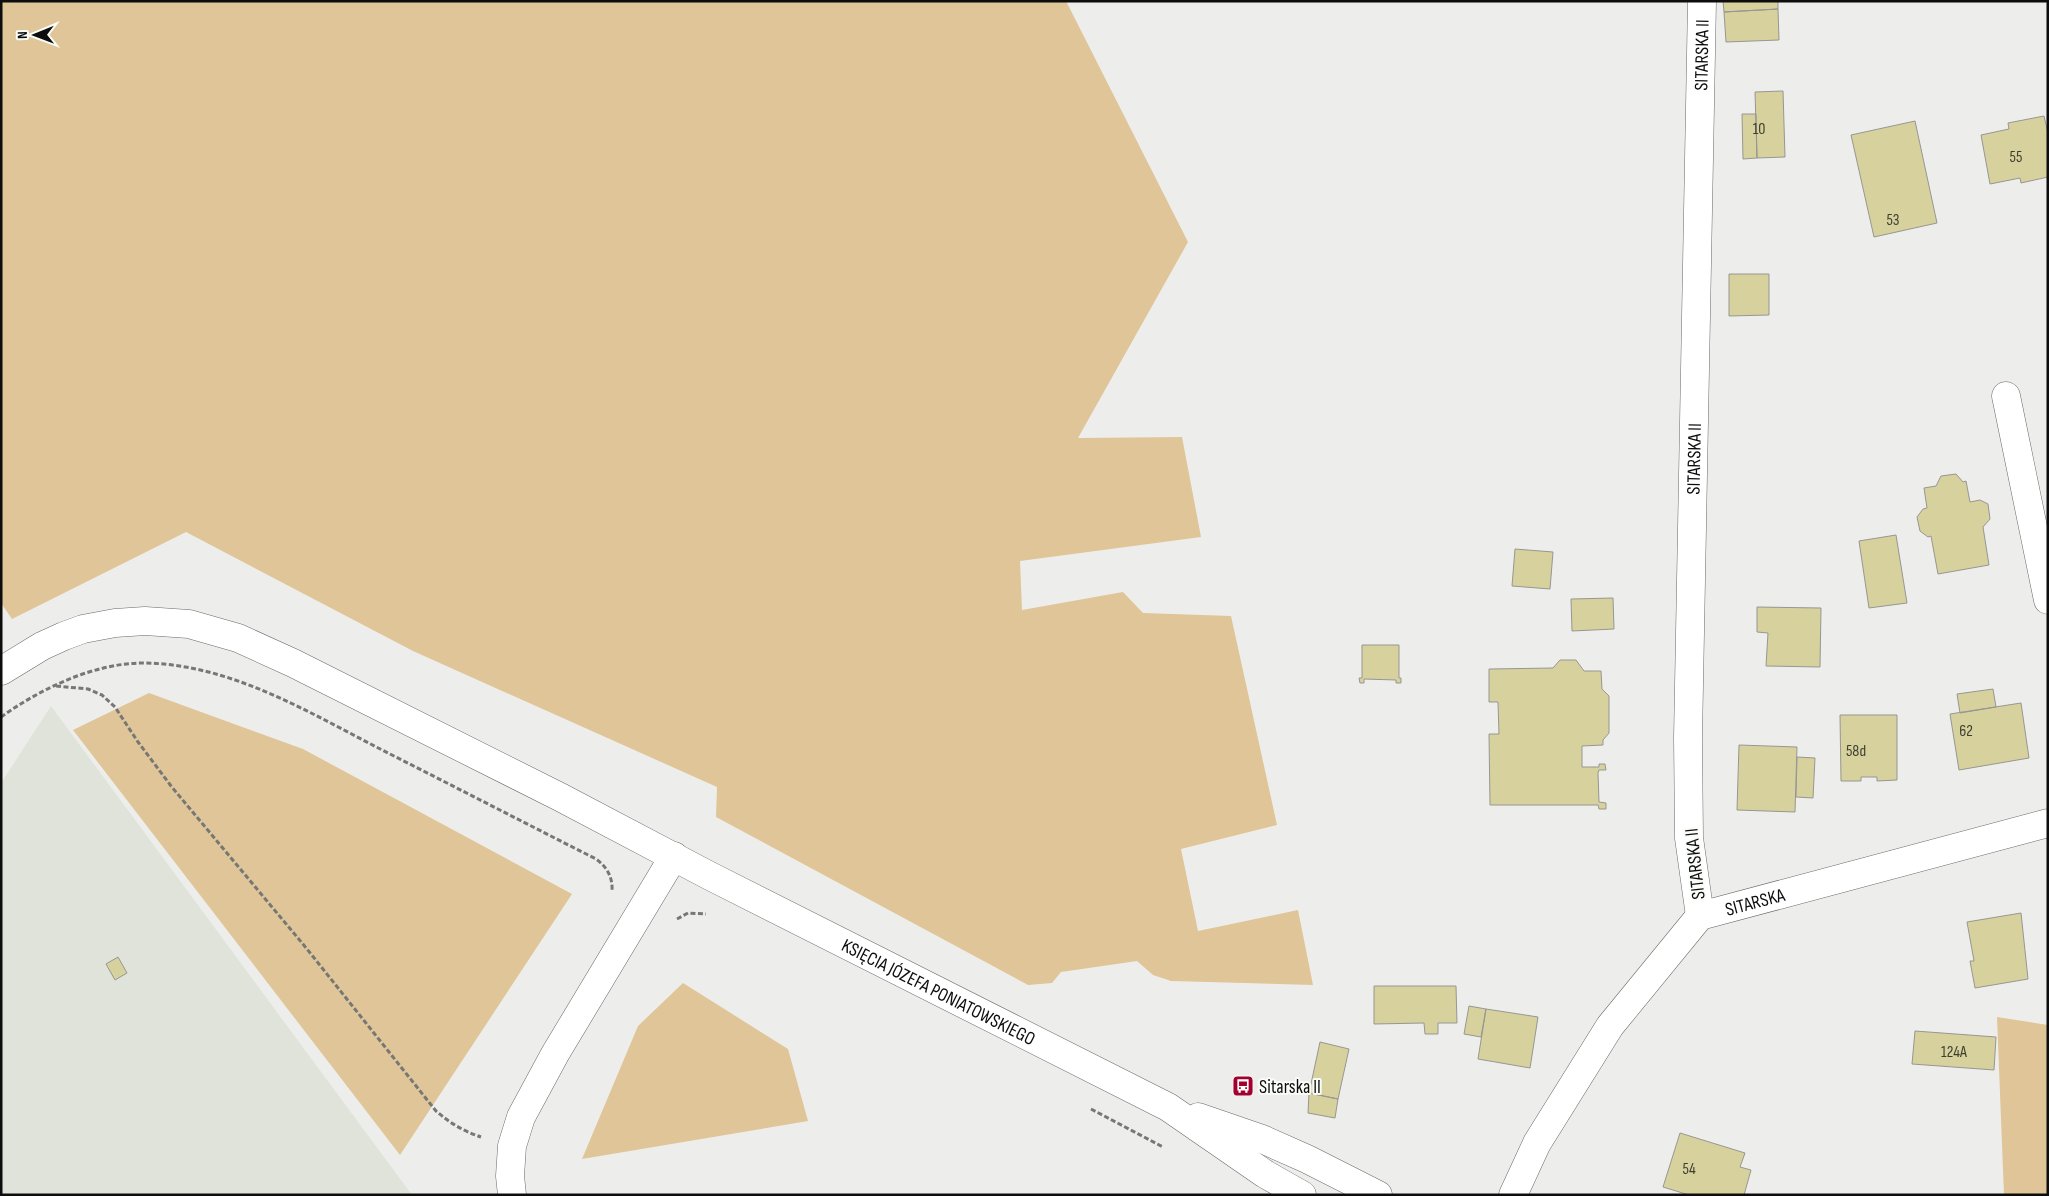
<svg xmlns="http://www.w3.org/2000/svg" width="2049" height="1196" viewBox="0 0 2049 1196" font-family="'Sofia Sans Condensed',sans-serif">
	<style>
		.built { fill: #dfe3d9 }
		.green { fill: #dfc597 }
		.building { fill: #d6d19d; stroke: #979693 }
		.lines { fill: none; stroke-linecap: round; stroke-linejoin: round }
		.minor-casing { stroke: #696a67; stroke-width: 29 }
		.path { stroke: #777876; stroke-width: 3; stroke-dasharray: 5 2.5; stroke-linecap: butt }
		.minor { stroke: #fff; stroke-width: 28 }
		.labels { text-anchor: middle; stroke-width: 4; stroke-linejoin: round; paint-order: stroke }
		.number-label { font-size: 16px; fill: #3e3e30 }
		.street-label { font-size: 19px; fill: #0c0d0c; stroke: #fafcf8 }
		.poi-label { font-size: 19px; fill: #0c0d0c; stroke: #fafcf8; text-anchor: start }
	</style>
	<rect width="100%" height="100%" fill="#edeeeb"/>
	<path class="built" d="M51,706l361,489h-411v-412z"/>
	<path class="green" d="M1,1h1065l122,241 -110,196 104,-1 19,100 -181,24 2,49 101,-18 20,21 88,3 46,209 -96,24 17,82 100,-21 15,75 -142,-4 -18,-6 -16,-14 -76,11 -9,11 -24,2 -312,-168 1,-30 -304,-136 -227,-119 -174,87 -11,-16z
		M149,693l154,56 269,145 -172,261 -327,-425z
		M683,983l105,66 20,72 -226,38 56,-133z
		M1997,1017l51,8v170h-44z"/>
	<path class="building" d="M1723,1h55v8l-54,3z
		M1778,9l1,31 -53,2 -2,-30z
		M1783,91l2,66 -28,1 -2,-66z
		M1742,114h14l1,44 -14,1z
		M2044,116l4,17v44l-27,6 -1,-5 -30,6 -9,-49 28,-6 -1,-6z
		M1915,121l22,102 -63,14 -23,-102z
		M1729,274h40v41l-40,1z
		M1956,474l7,8 3,-1 4,21 10,-2 8,4 2,15 -7,8 6,38 -51,9 -7,-38 -3,1 -8,-6 -3,-14 6,-8 4,-1 -3,-20 12,-2 5,-10z
		M1896,535l11,68 -38,5 -10,-67z
		M1515,549l38,3 -3,37 -38,-3z
		M1613,598l1,31 -42,2 -1,-32z
		M1757,607l64,1 -1,59 -54,-1 2,-33 -11,-1z
		M1362,645h37v33h2v5h-5v-3l-32,-1v4h-4l-1,-5h3z
		M1560,660h16l8,11h17l1,18 7,7v37l-6,7v5l-21,1v21h17v-3h6l1,6h-7l-1,3 1,29 7,1v6h-7l-1,-4h-108l-1,-71h10l-1,-32h-9v-33l64,-1z
		M1993,689l3,18 -36,6 -3,-19z
		M2021,703l8,55 -70,12 -9,-56z
		M1840,715h57v65l-20,1v-4h-16v4h-20z
		M1739,745l58,2 -2,65 -58,-2z
		M1797,757l18,1 -2,40 -17,-1z
		M2021,913l7,66 -53,9 -5,-27h4l-7,-39z
		M118,957l9,16 -12,7 -9,-16z
		M1374,986h82l1,37h-19v11h-13l-1,-11 -50,1z
		M1469,1006l17,3 -5,28 -17,-3z
		M1486,1009l52,8 -8,51 -52,-9z
		M1915,1031l81,6 -2,33 -82,-6z
		M1320,1042l29,7 -11,50 -29,-6z
		M1309,1093l29,6 -3,19 -27,-5z
		M1680,1133l65,20 -5,14 11,3 -7,25h-55l-26,-8z"/>
	<g class="lines">
		<g class="minor-casing">
			<g id="minor">
				<path d="M2006,396l42,204"/>
				<path id="s1" d="M1,671l41,-25 22,-10 19,-7 32,-6 30,-2 44,3 49,14 55,25 267,134 150,79 458,231 97,67 37,21"/>
				<path id="s2" d="M1700,916l-11,-78 -1,-100 14,-737"/>
				<path d="M1198,1117l64,22 45,20 71,36"/>
				<path d="M512,1195l-2,-19 2,-30 9,-29 34,-63 119,-198"/>
				<path id="s3" d="M1513,1195l24,-52 73,-117 90,-110 348,-93"/>
			</g>
		</g>
		<path class="path" d="M56,686l32,3 14,6 13,12 23,35 33,44 136,163 129,162c14,12 27,20 45,26
			M1,717c41,-29 93,-54 143,-54 89,1 169,52 246,91 69,35 137,70 206,105 11,8 17,18 16,33
			M677,919l11,-6 18,1
			M1091,1109l72,38"/>
		<use href="#minor" class="minor"/>
	</g>
	<defs>
		<g id="bus-square" transform="scale(1.125)"><rect x="-9" y="-9" width="18" height="18" rx="4" fill="#a1012f" stroke="#fafcf8"/><path d="M-5-6H5V4H4V6H2V4H-2V6H-4V4H-5ZM-3.5-4V0h7V-4ZM-3.5 1.2v1.5H-2V1.2ZM2 1.2v1.5H3.5V1.2Z" fill="#fff"/></g>
	</defs>
	<g fill-rule="evenodd">
		<use href="#bus-square" x="1243" y="1086"/>
	</g>
	<g class="labels">
		<g class="number-label">
			<text x="1759" y="134">10</text>
			<text x="2016" y="162">55</text>
			<text x="1893" y="225">53</text>
			<text x="1966" y="736">62</text>
			<text x="1856" y="756">58d</text>
			<text x="1954" y="1057">124A</text>
			<text x="1689" y="1174">54</text>
		</g>
		<g class="street-label">
			<text dy="7" stroke="none"><textPath href="#s2" startOffset="862">SITARSKA II</textPath></text>
			<text dy="7" stroke="none"><textPath href="#s2" startOffset="458">SITARSKA II</textPath></text>
			<text transform="translate(1694 864) rotate(-96)" y="7">SITARSKA II</text>
			<text dy="7" stroke="none"><textPath href="#s3" startOffset="394">SITARSKA</textPath></text>
			<text dy="7" stroke="none"><textPath href="#s1" startOffset="1035">KSIĘCIA JÓZEFA PONIATOWSKIEGO</textPath></text>
		</g>
		<g class="poi-label">
			<text x="1259" y="1093">Sitarska II</text>
		</g>
	</g>
	<rect width="2049" height="1196" fill="none" stroke="#0c0d0c" stroke-width="5"/>
	<g transform="translate(35 35) rotate(269)" stroke="#fafcf8" stroke-width="4" paint-order="stroke">
	<path d="M0-4L9 19L0 12L-9 19Z" fill="#0c0d0c"/>
	<text y="-8" font-size="14" font-weight="bold" text-anchor="middle" fill="#0c0d0c">N</text>
	</g>
</svg>
